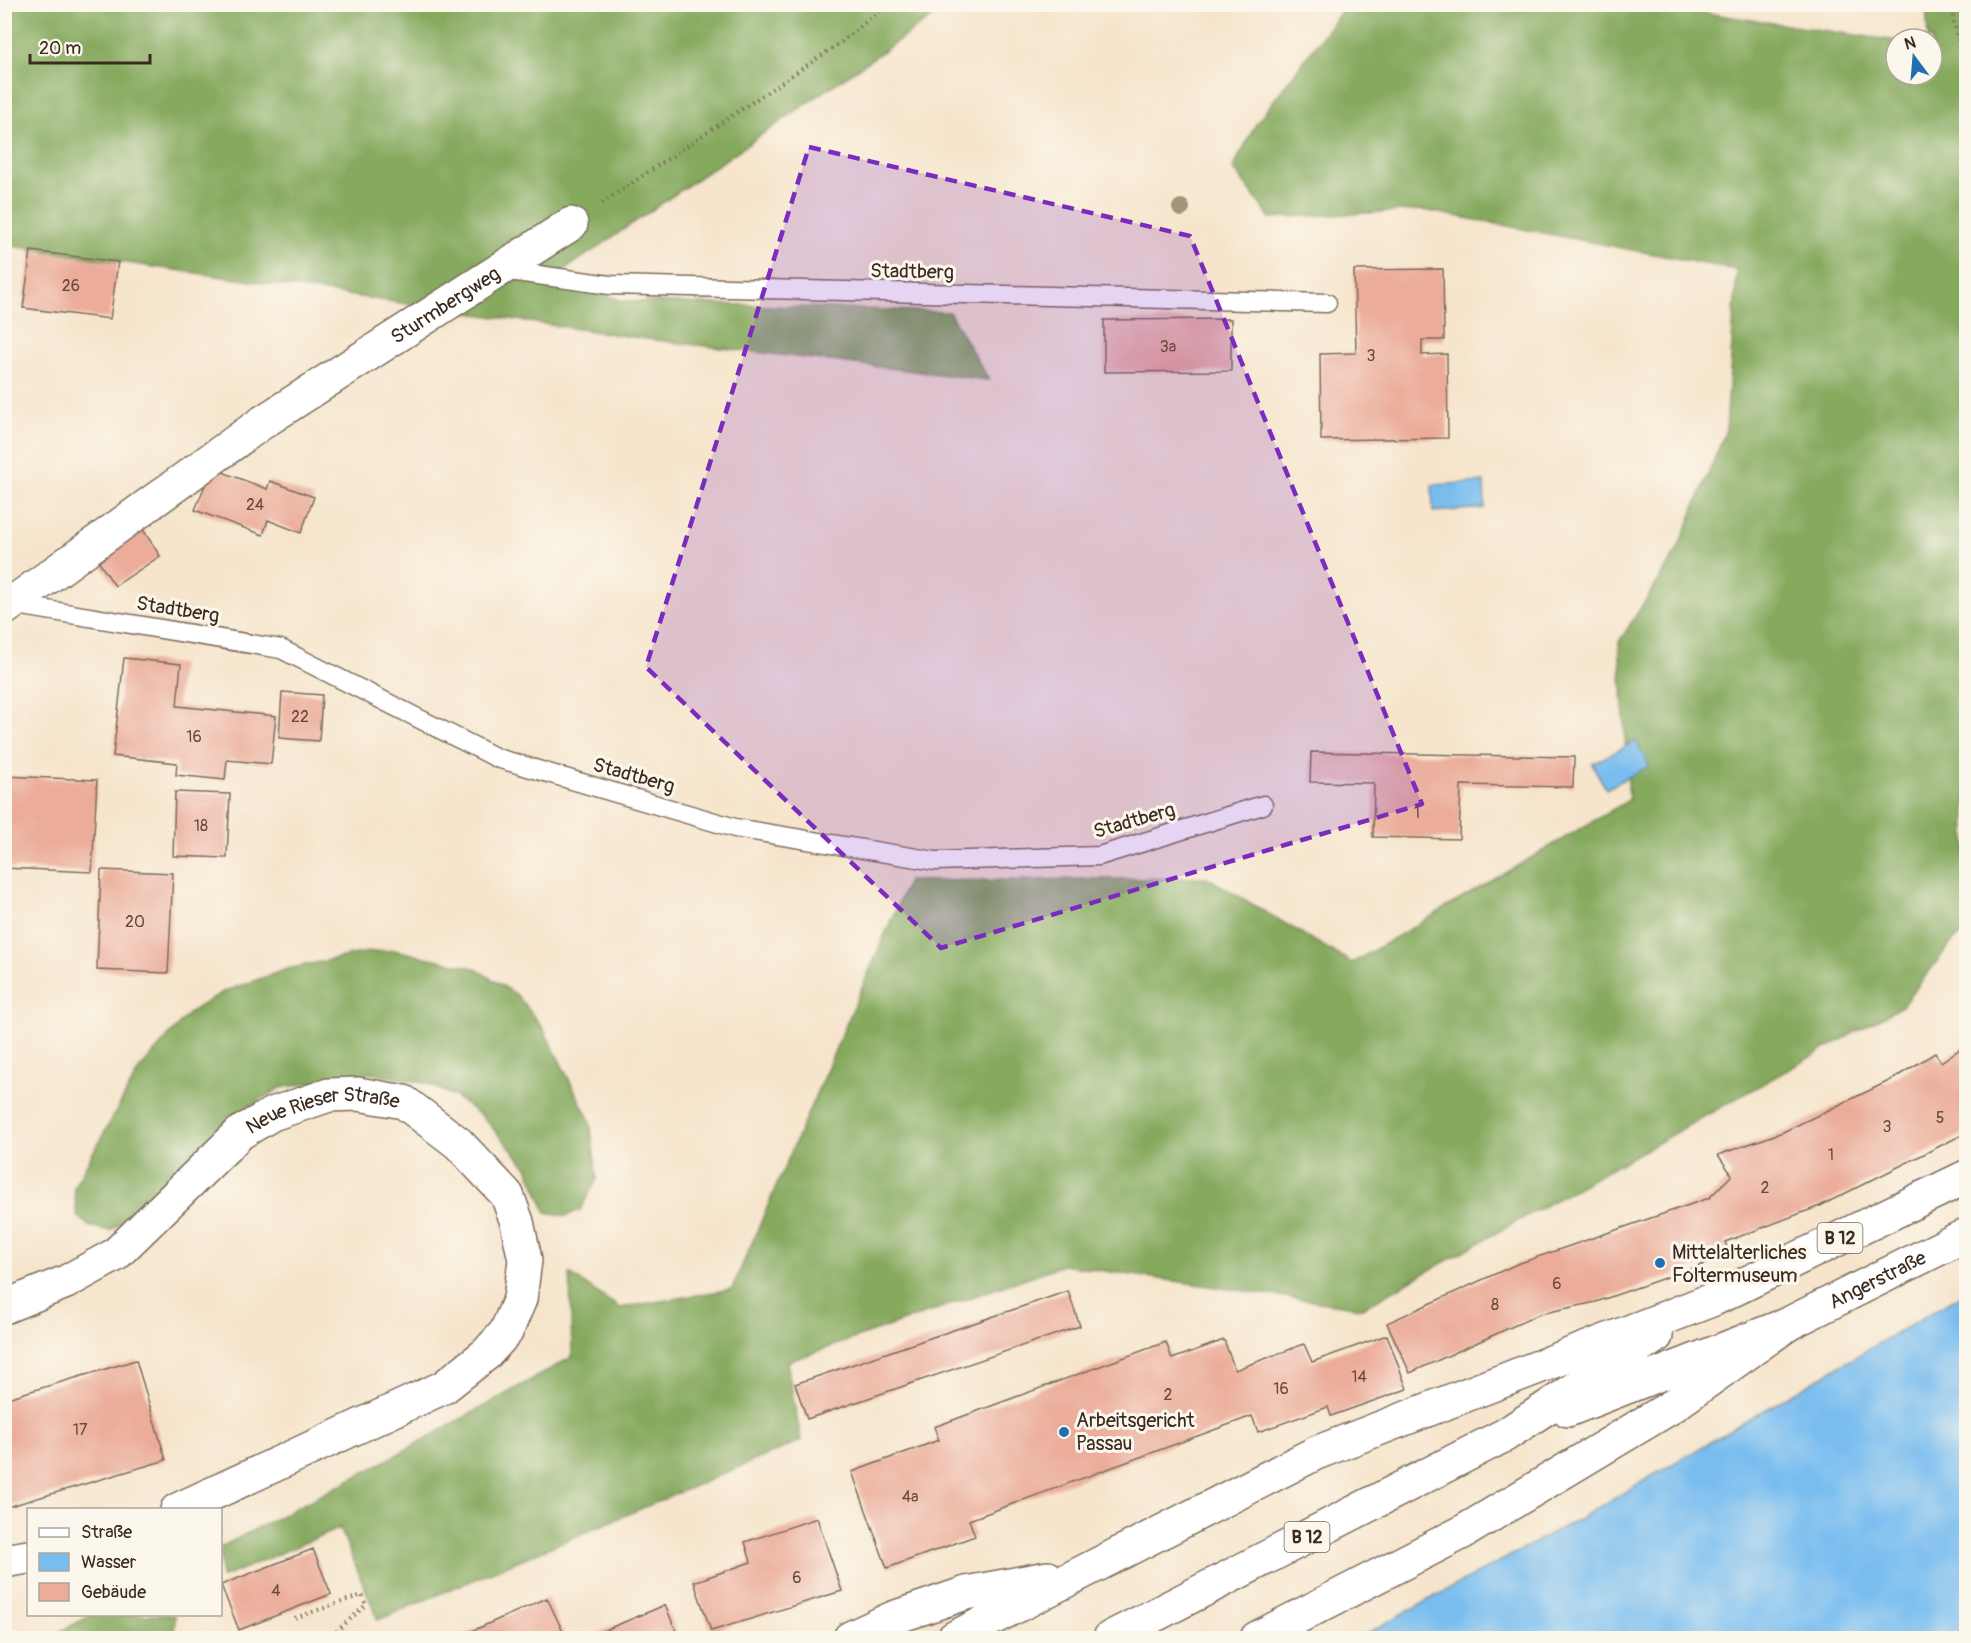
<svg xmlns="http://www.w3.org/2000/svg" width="1971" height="1643" viewBox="0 0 1971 1643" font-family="Pangolin,sans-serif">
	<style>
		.forest { fill: #85a95d; stroke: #606a3e; stroke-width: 1.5 }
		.water { fill: #79bdef; stroke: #5a7486; stroke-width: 1.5 }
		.building { fill: #ebac99 }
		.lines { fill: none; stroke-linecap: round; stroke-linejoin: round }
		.lane-casing { stroke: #7c6b5b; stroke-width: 21 }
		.street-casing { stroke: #7c6b5b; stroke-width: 36 }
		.secondary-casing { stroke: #7c6b5b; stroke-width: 36 }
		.primary-casing { stroke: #7c6b5b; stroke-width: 36 }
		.path { stroke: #7c6b5b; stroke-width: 4; stroke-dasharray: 1.5 4.5; stroke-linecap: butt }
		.lane { stroke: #fff; stroke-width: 18 }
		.street { stroke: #fff; stroke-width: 33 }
		.secondary { stroke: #fff; stroke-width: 33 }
		.primary { stroke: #fff; stroke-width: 33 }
		.tree { fill: #a19778 }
		.marked { fill: #7b2cbf; fill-opacity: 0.2; stroke: #7b2cbf; stroke-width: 4.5; stroke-dasharray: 12 8; stroke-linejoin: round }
		.poi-dot { fill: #1f6fb2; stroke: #fbf7ec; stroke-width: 2 }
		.labels { text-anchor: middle; stroke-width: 6; stroke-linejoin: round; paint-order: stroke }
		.number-label { font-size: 16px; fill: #674a3d }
		.shield { fill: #fbf7ec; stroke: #75685c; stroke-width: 1.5 }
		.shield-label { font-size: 18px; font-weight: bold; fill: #3b2a1e }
		.street-label { font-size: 20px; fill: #3b2a1e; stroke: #fbf7ec }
		.poi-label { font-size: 20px; fill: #3b2a1e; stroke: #fbf7ec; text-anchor: start }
	</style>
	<rect width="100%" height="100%" fill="#fbf7ec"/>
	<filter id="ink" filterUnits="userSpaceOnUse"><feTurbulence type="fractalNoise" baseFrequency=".0167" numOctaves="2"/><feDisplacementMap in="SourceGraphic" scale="12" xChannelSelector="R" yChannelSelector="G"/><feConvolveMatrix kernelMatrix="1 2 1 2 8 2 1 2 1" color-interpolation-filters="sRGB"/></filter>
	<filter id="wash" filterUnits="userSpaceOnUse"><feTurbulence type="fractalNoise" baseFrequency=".008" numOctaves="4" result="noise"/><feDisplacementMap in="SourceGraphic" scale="24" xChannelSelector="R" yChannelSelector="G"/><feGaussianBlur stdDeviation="1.35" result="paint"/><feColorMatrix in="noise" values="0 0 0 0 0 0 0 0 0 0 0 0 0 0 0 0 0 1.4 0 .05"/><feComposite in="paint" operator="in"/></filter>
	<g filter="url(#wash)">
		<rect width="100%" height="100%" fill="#f6e5cc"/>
		<path class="forest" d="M5,5h945l-394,271 66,25 327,11 40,68 -342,-41 -642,-94z
			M1346,5h305l245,36v34h36v-36h-4l-2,-34h40v926l-13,10 -51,65 -540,302 -299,-43 -276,97 14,79 -423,179 -38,-92 -119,50v-31l159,-83 192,-107 -2,-83 50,34 112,-19 176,-408 300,-3 144,85 277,-163 -10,-158 58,-91 49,-121 11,-160 -313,-60 -154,8 -37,-50 23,-44z
			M394,950l80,18 42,26 27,34 47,93 7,58 -17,31 -14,6 -20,-4 -19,-45 -44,-50 -29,-21 -28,-13 -57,-10 -89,15 -47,28 -50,46 -47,49 -26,20 -21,-5 -12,-10 -3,-29 65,-117 50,-57 34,-21 64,-23 75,-16z
			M92,1615h83l-1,23h-127z"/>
		<path class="water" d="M1484,482l1,26 -52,4 -1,-27z
			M1636,741l13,25 -43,23 -14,-25z
			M1966,1292v346h-608l219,-118z"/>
		<g id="blocks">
			<path class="building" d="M31,251l87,11 -8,57 -87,-11z
				M1443,269l1,71h-22v15l25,-1 1,84 -127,2 -1,-86 36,-1 -2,-83z
				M1231,319v52l-127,1v-52z
				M212,468l55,21 3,-8 44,16 -13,36 -33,-13 -5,15 -68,-25z
				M140,525l20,31 -45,30 -21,-31z
				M124,658l57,6 -4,42 99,10 -5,48 -44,-4 -2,20 -49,-5 1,-12 -64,-7z
				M282,692l40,3 -3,46 -40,-3z
				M1311,752l263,5 -1,30 -112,-2 -2,54 -86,-2 1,-54 -64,-1z
				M4,776l93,4 -5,92 -88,-4z
				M175,792l55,2 -3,64 -54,-2z
				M101,870l72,3 -5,100 -71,-3z
				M1966,1045v88l-146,73 -95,36 5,13 -134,47 -56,12 -130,59 -23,-50 130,-59 192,-66 23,-23 -14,-20 65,-23 108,-52 44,-27 6,9z
				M1068,1291l12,35 -273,93 -12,-35z
				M1387,1335l20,54 -76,27 -3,-9 -70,25 -6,-16 -283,104 6,16 -88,32 -35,-96 87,-32 -5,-13 232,-85 6,17 52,-19 11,30 69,-26 8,18z
				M136,1360l30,100 -162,48v-109z
				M817,1518l25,73 -131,40 -17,-49 57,-20 -6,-20z
				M313,1549l18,45 -92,36 -18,-45z
				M547,1598l19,40h-110z
				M665,1605l14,33h-79l-2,-5z"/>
		</g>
	</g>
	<g filter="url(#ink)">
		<use href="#blocks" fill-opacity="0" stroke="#7c6b5b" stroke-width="1.5"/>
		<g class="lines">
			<g class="lane-casing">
				<path id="lane" d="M502,270l108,15 717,18
					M11,604l270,45 216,109 238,70 200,33 164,-5 164,-51"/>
			</g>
			<g class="street-casing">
				<g id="street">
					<path id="s1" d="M4,609l259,-187 308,-198"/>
				</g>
			</g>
			<g class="secondary-casing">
				<g id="secondary">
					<path id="s2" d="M4,1307l62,-25 49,-27 125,-122 32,-19 57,-19 29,-1 46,8 54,41 49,52 10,27 8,38 -5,39 -14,33 -20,22 -42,33 -267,123"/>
					<path d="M4,1561l24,-4"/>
				</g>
			</g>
			<g class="primary-casing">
				<g id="primary">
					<path id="s3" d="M1568,1410l220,-86 178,-89"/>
					<path d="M850,1638l43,-20 73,-25 82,-15"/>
					<path d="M954,1638l362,-185 398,-154 252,-122"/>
					<path d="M1110,1638l395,-203 151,-99"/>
					<path d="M1257,1638l206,-106 208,-125 117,-83"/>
				</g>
			</g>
			<path class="path" d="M1950,4l13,58 3,5
				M602,203l238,-160 48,-39
				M295,1618l67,-23 4,10 -37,33"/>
			<use href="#lane" class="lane"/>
			<use href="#street" class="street"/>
			<use href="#secondary" class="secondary"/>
			<use href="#primary" class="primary"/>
		</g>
		<circle class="tree" cx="1181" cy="208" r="9"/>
	</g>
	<path class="marked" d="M809,147l381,89 232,568 -481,144 -295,-281z"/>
	<g class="poi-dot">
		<circle cx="1660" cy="1263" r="6"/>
		<circle cx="1064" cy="1432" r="6"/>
	</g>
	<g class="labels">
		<g class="number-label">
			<text x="71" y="291">26</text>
			<text x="1168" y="352">3a</text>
			<text x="1371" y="361">3</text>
			<text x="255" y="510">24</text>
			<text x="300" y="722">22</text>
			<text x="194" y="742">16</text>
			<text x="1417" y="818">1</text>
			<text x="201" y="831">18</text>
			<text x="135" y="927">20</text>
			<text x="1940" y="1123">5</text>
			<text x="1887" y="1132">3</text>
			<text x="1831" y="1160">1</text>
			<text x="1765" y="1193">2</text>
			<text x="1557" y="1289">6</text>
			<text x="1495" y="1310">8</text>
			<text x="1359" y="1382">14</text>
			<text x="1281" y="1394">16</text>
			<text x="1168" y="1400">2</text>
			<text x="80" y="1435">17</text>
			<text x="910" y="1502">4a</text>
			<text x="797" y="1583">6</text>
			<text x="276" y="1596">4</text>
		</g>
		<g class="shield">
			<rect x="1817.5" y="1223" width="45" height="30" rx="4.5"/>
			<rect x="1284.5" y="1522" width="45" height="30" rx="4.5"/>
		</g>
		<g class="shield-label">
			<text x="1840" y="1244">B 12</text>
			<text x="1307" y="1543">B 12</text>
		</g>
		<g class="street-label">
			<text transform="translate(912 271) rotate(1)" y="7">Stadtberg</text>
			<text dy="7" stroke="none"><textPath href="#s1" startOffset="536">Sturmbergweg</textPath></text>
			<text transform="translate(178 609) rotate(9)" y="7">Stadtberg</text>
			<text transform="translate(634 775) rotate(16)" y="7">Stadtberg</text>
			<text transform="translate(1134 820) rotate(-16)" y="7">Stadtberg</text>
			<text dy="7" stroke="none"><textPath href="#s2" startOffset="386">Neue Rieser Straße</textPath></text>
			<text dy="7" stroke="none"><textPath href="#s3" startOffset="336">Angerstraße</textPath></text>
		</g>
		<g class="poi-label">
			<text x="1672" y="1259">Mittelalterliches<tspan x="1672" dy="23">Foltermuseum</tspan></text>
			<text x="1076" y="1427">Arbeitsgericht<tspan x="1076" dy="23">Passau</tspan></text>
		</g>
	</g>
	<rect width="1971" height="1643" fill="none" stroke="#fbf7ec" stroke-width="24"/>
	<rect x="27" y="1508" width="195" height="108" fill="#fbf7ec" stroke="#aea59a" stroke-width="1.5"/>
	<rect x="39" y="1528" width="30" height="9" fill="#ffffff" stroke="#aea59a" stroke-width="1.5"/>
	<text x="81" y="1538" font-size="18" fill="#3b2a1e">Straße</text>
	<rect x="39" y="1553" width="30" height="18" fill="#79bdef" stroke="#aea59a" stroke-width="1.5"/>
	<text x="81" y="1568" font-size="18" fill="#3b2a1e">Wasser</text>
	<rect x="39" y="1583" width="30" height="18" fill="#ebac99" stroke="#aea59a" stroke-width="1.5"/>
	<text x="81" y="1598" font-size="18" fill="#3b2a1e">Gebäude</text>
	<g transform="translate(1914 57) rotate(344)"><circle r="28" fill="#fbf7ec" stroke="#aea59a" stroke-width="1.5"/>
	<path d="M0-4.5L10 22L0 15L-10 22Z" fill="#1f6fb2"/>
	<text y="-9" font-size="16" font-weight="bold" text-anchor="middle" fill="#3b2a1e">N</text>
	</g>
	<path d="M30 54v9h120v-9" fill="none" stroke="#3b2a1e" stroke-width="3"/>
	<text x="39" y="54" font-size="18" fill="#3b2a1e" stroke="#fbf7ec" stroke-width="4.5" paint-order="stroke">20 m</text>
</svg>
